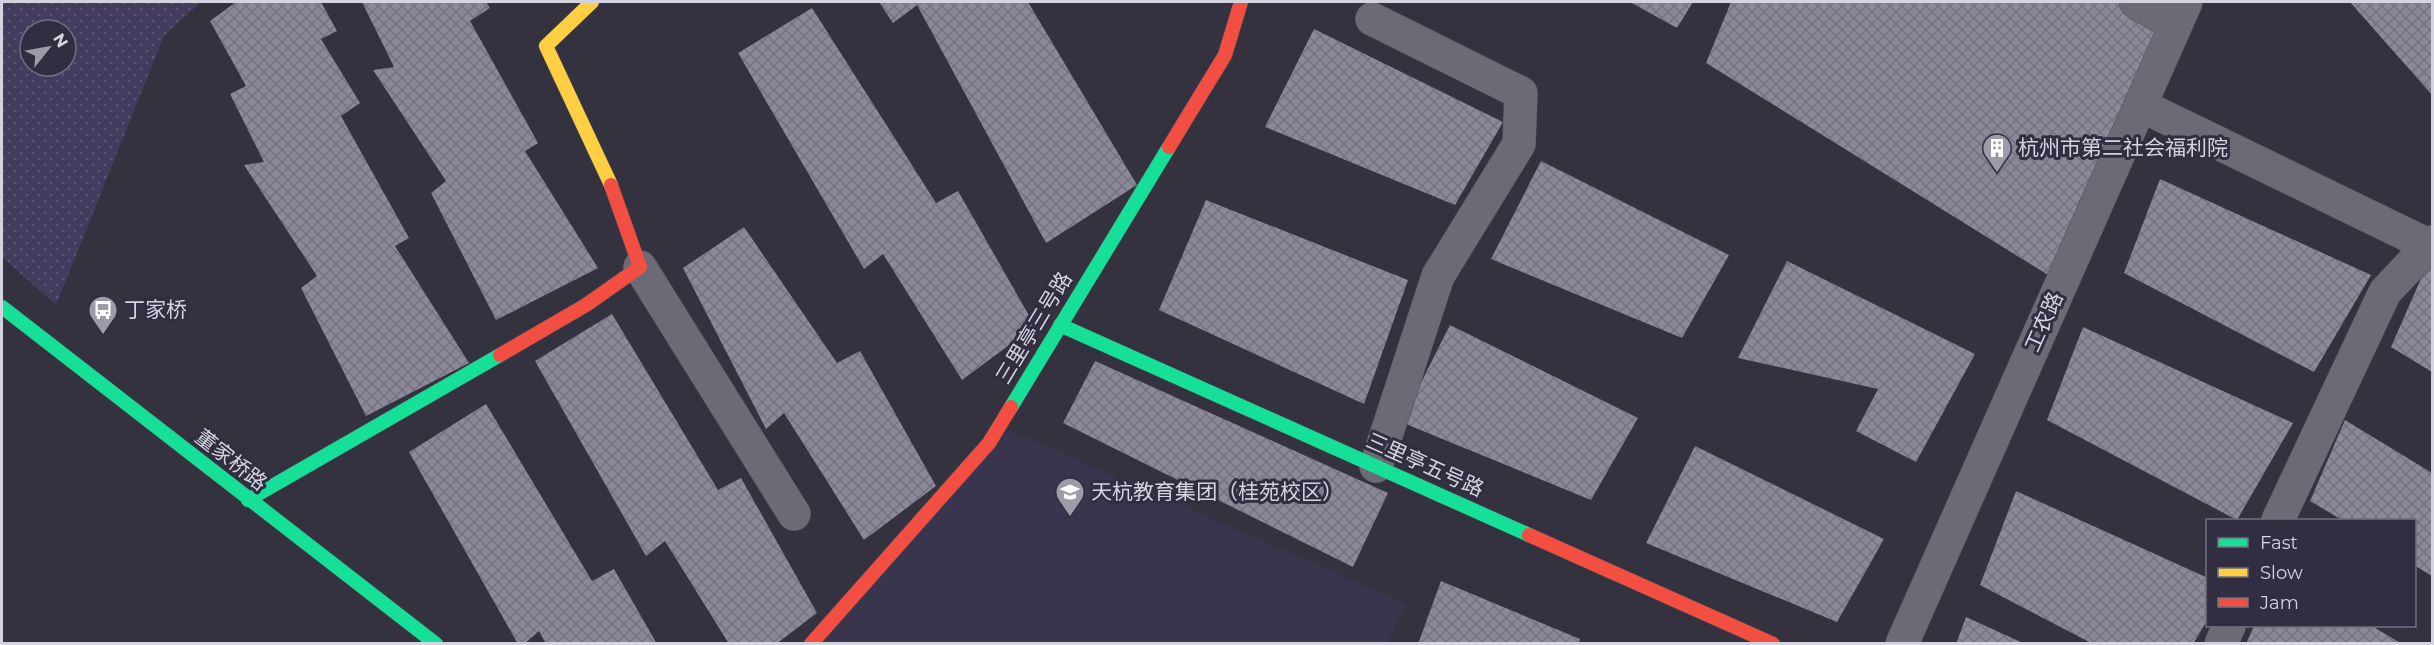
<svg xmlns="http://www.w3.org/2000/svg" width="2434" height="645" viewBox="0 0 2434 645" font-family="Montserrat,'Noto Sans SC',sans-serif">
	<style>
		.built { fill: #38354d }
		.grass { fill: url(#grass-dots); fill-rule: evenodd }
		.building { fill: url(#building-cross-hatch) }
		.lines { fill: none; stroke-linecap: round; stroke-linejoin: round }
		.street-casing { stroke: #515059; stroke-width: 34 }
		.fast-casing { stroke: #515059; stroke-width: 15 }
		.slow-casing { stroke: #515059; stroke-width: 15 }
		.jam-casing { stroke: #515059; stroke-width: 15 }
		.street { stroke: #6c6a74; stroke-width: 33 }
		.fast { stroke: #16e098; stroke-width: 14 }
		.slow { stroke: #ffcf43; stroke-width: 14 }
		.jam { stroke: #f24e42; stroke-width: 14 }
		.labels { text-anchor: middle; stroke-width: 6; stroke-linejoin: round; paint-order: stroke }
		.poi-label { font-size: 21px; fill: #d4d3e0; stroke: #312e42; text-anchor: start }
		.street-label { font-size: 21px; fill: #d4d3e0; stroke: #312e42 }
	</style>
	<defs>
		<pattern id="grass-dots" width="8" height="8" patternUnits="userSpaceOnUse" patternTransform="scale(1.5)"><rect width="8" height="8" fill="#433c5e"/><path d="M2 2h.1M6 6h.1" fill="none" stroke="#5d5775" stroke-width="1.8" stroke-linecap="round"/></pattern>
		<pattern id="building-cross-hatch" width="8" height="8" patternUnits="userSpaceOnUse" patternTransform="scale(1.5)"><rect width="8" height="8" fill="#8b889a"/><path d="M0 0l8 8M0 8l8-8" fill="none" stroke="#747280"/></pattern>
	</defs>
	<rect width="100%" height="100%" fill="#34323e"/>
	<path class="built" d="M1009,430l398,174 -20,39 -566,1z"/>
	<path class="grass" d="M2,2h199l-37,34 -108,269 -54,-48zM30,30h36v36h-36z"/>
	<path class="building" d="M236,2h85l16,29 -16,8 39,64 -19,13 68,122 -14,8 74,117 -103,53 -65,-128 16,-12 -73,-111 20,-3 -34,-68 16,-8 -36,-65z
		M362,2h124l4,6 -20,13 68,122 -13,8 73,117 -102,52 -65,-127 15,-12 -73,-111 21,-3z
		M879,2h149l109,183 -91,58 -129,-238 -24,18z
		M1630,2h63l-16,26z
		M1731,2h405l39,23 -114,258 -355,-220z
		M2350,2h82v93z
		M812,8l124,195 22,-12 77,135 -73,54 -79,-126 -19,15 -126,-216z
		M1314,29l189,93 -48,83 -190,-78z
		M1541,161l188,94 -47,83 -191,-79z
		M2160,179l211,96 -57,97 -190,-99z
		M1206,200l202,80 -44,124 -205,-94z
		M744,227l93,136 23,-12 76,135 -72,54 -80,-127 -18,16 -83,-161z
		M1787,261l188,93 -59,108 -60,-31 22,-42 -140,-31z
		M2427,265l5,4v103l-41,-25z
		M612,314l106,176 23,-12 76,135 -41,31h-47l-64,-103 -19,15 -111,-195z
		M1450,325l188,93 -47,82 -190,-78z
		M2083,327l210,96 -56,97 -190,-100z
		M1095,361l293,132 -35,74 -290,-144z
		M486,404l106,177 22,-12 43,75h-111l-7,-13 -15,13h-6l-109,-192z
		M2345,420l87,53v103l-18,-11v-45h-72l-32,-19z
		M1695,446l189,93 -47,83 -191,-79z
		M2016,491l192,87v41l-15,25h-100l-113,-59z
		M1441,581l139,58 -1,5h-161z
		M1966,617l59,27h-69z
		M2254,626h118l30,18h-156z"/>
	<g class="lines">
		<g class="street-casing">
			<path id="street" d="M2136,2l39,23
				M1372,19l149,74 -2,51 -81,132 -62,190
				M2140,105l292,142
				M640,267l154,247
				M2278,520l107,-228 47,-50
				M1902,644l284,-642
				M2221,644l8,-18"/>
		</g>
		<g class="fast-casing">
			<path id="fast" d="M2,307l434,337
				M1060,325l469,210
				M1011,407l158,-260
				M248,500l252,-145"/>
		</g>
		<g class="slow-casing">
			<path id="slow" d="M592,2l-46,44 65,139"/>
		</g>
		<g class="jam-casing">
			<path id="jam" d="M1169,147l56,-92 16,-53
				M500,355l86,-50 54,-38 -29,-82
				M1529,535l244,109
				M811,644l178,-201 22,-36"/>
		</g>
		<use href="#street" class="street"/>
		<use href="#fast" class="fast"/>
		<use href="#slow" class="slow"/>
		<use href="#jam" class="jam"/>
	</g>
	<defs>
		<g id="building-pin" transform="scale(1.5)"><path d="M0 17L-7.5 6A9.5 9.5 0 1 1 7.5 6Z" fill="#9c9ba7" stroke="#312e42"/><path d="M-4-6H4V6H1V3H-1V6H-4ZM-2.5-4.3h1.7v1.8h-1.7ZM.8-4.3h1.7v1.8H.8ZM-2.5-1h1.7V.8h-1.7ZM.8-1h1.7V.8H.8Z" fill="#fff"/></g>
		<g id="bus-pin" transform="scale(1.5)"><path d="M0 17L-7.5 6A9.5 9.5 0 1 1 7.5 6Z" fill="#9c9ba7" stroke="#312e42"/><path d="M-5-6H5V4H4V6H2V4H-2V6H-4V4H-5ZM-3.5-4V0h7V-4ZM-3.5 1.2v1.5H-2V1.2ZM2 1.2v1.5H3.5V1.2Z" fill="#fff"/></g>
		<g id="school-pin" transform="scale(1.5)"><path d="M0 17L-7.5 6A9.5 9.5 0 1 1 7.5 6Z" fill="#9c9ba7" stroke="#312e42"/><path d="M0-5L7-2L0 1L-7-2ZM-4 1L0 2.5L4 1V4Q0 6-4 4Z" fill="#fff"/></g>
	</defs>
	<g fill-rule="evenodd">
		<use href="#building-pin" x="1997" y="148"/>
		<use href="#bus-pin" x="103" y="310"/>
		<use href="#school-pin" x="1070" y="492"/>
	</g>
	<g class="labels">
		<g class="poi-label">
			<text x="2018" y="155">杭州市第二社会福利院</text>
			<text x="124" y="317">丁家桥</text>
			<text x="1091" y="499">天杭教育集团（桂苑校区）</text>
		</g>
		<g class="street-label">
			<text transform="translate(2044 322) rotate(-66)" y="7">工农路</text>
			<text transform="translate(1034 328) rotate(-59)" y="7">三里亭三号路</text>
			<text transform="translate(231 460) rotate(38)" y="7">董家桥路</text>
			<text transform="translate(1425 465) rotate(24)" y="7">三里亭五号路</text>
		</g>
	</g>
	<rect width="2434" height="645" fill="none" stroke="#d4d3e0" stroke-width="6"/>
	<rect x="2206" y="519" width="210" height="108" fill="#312e42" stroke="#727081" stroke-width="1.5"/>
	<rect x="2218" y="538" width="30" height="9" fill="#16e098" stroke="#727081" stroke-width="1.5"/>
	<text x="2260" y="549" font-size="18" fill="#d4d3e0">Fast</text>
	<rect x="2218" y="568" width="30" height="9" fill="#ffcf43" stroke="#727081" stroke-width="1.5"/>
	<text x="2260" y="579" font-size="18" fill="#d4d3e0">Slow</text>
	<rect x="2218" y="598" width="30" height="9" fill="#f24e42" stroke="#727081" stroke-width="1.5"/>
	<text x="2260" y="609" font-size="18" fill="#d4d3e0">Jam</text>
	<g transform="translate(48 48) rotate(59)"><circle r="28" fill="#312e42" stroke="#727081" stroke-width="1.5"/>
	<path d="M0-4.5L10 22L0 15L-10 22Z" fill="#9c9ba7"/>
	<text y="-9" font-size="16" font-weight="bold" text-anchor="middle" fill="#d4d3e0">N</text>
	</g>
</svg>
